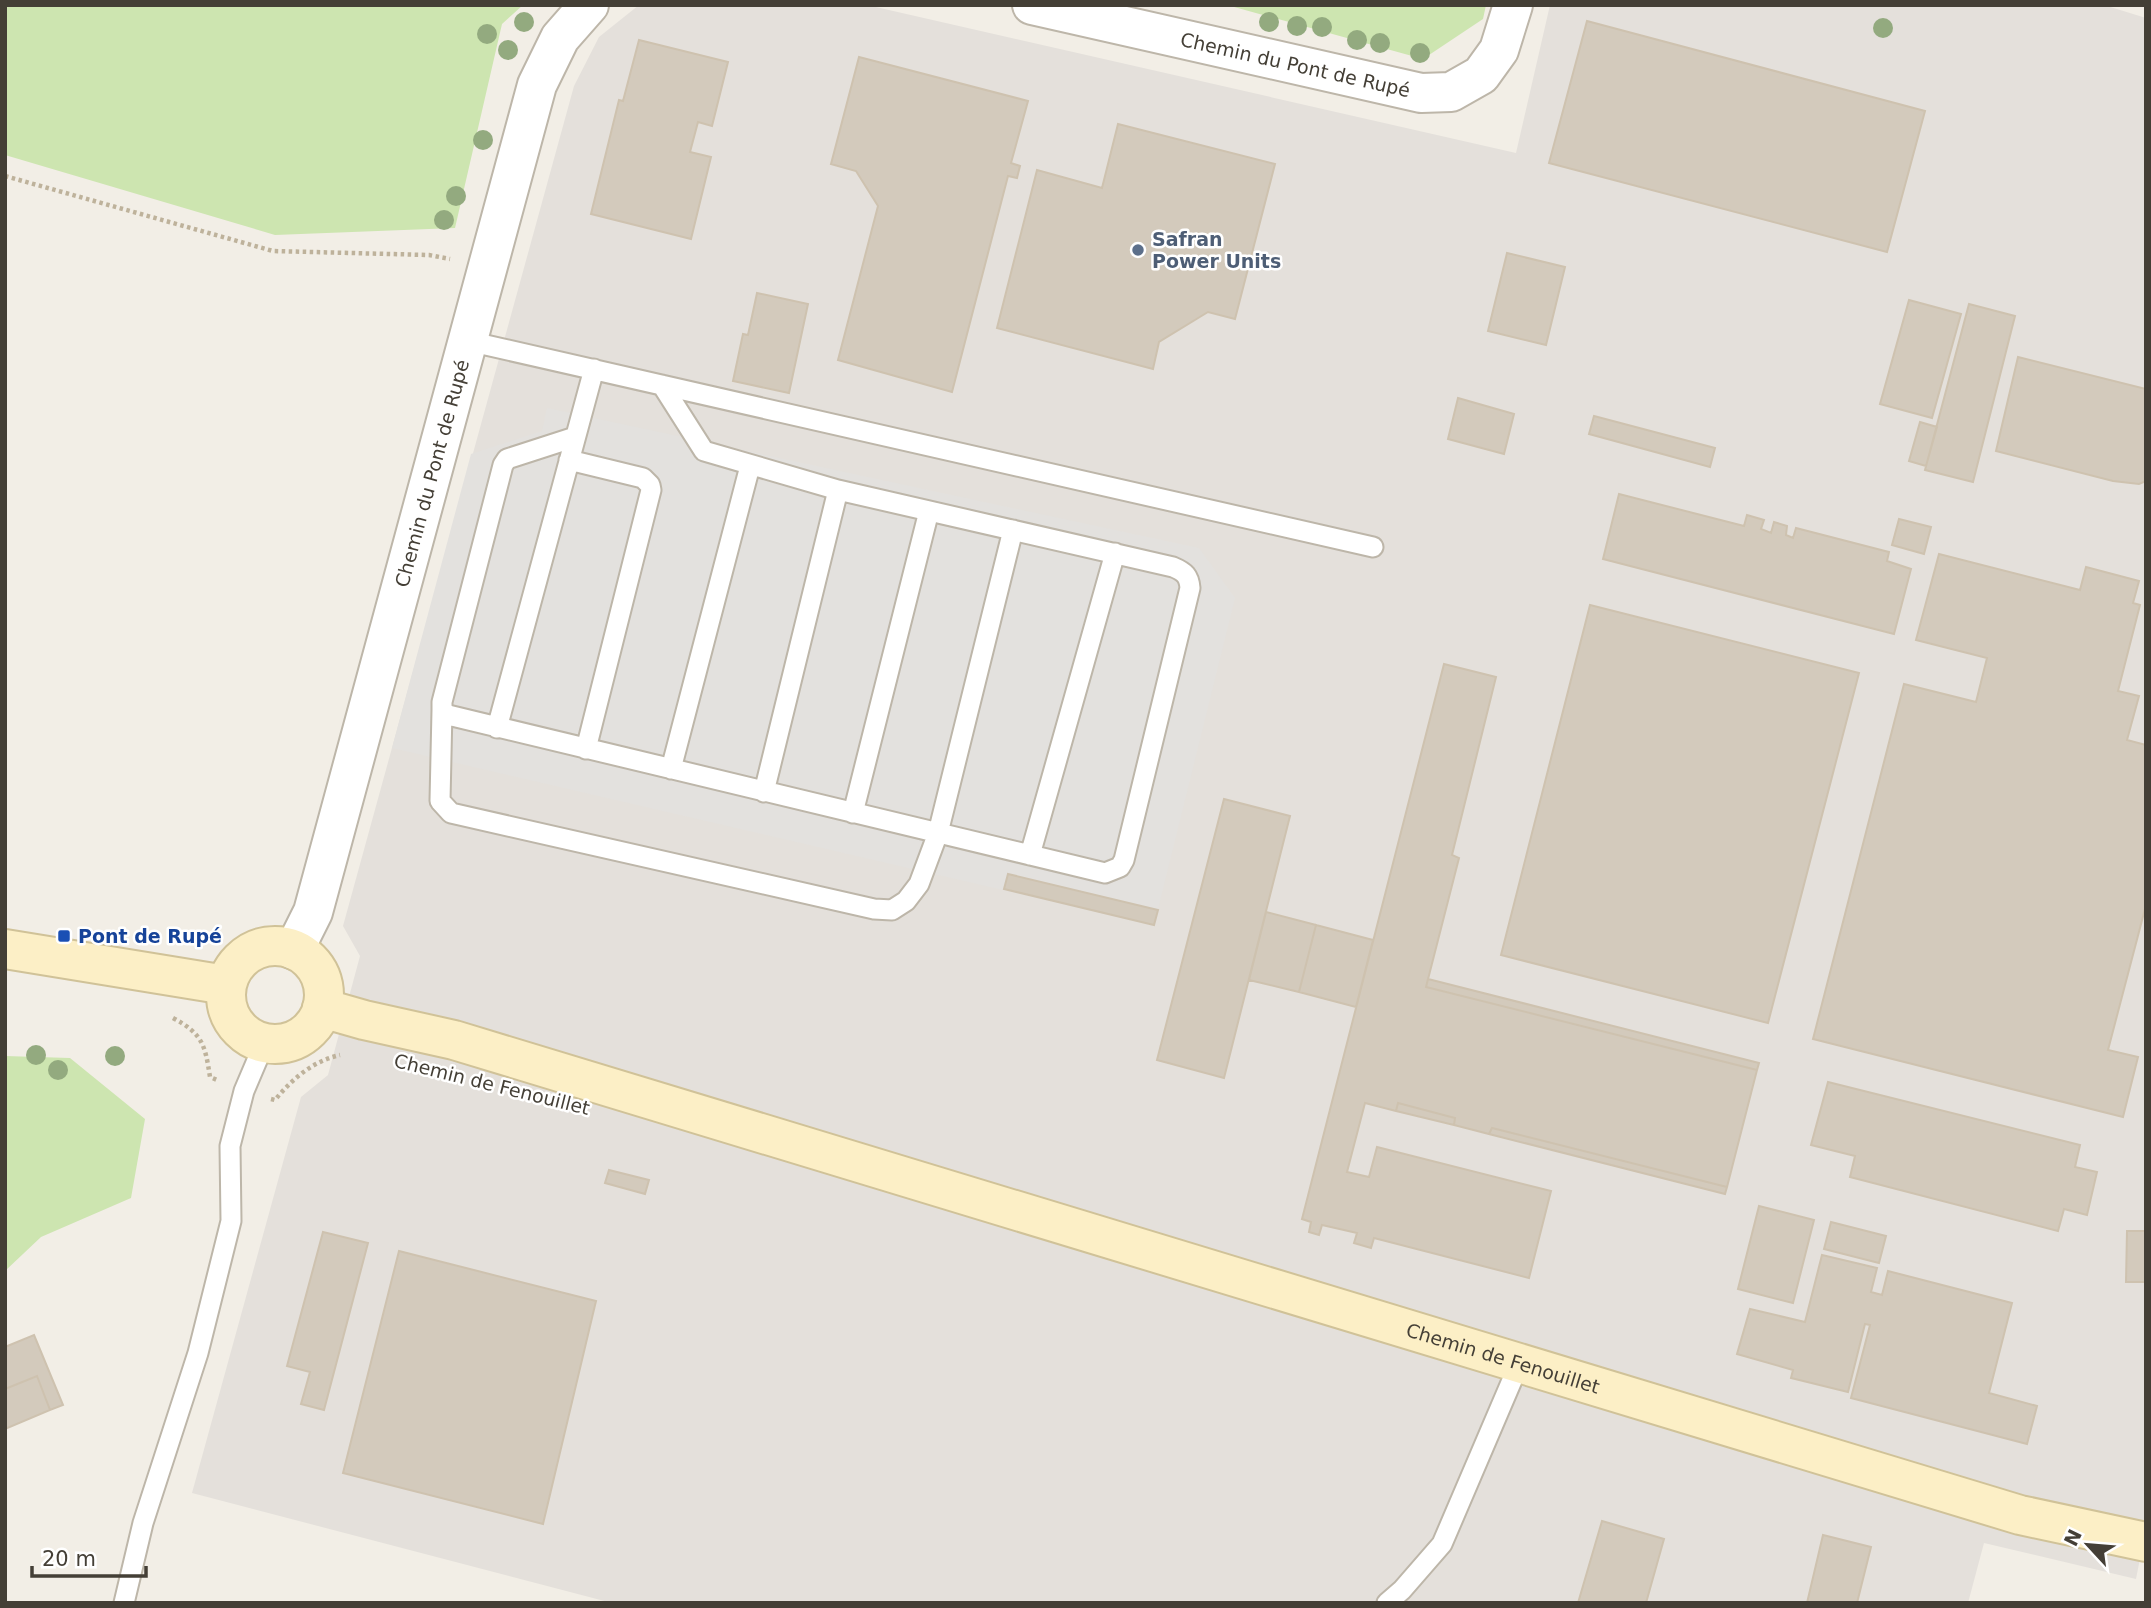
<svg xmlns="http://www.w3.org/2000/svg" width="2151" height="1608" viewBox="0 0 2151 1608" font-family="'DejaVu Sans',sans-serif">
	<style>
		.industrial { fill: #e4e0db }
		.green { fill: #cde5b0 }
		.parking { fill: #e3e1de }
		.building { fill: #d3cabc; stroke: #cec2af; stroke-width: 2 }
		.lines { fill: none; stroke-linecap: round; stroke-linejoin: round }
		.lane-casing { stroke: #bdb6a9; stroke-width: 23 }
		.street-casing { stroke: #bdb6a9; stroke-width: 42 }
		.secondary-casing { stroke: #d0c298; stroke-width: 42 }
		.path { stroke: #beb29b; stroke-width: 4.5; stroke-dasharray: 3.5 3.5; stroke-linecap: butt }
		.lane { stroke: #fff; stroke-width: 19 }
		.street { stroke: #fff; stroke-width: 38 }
		.secondary { stroke: #fcefc6; stroke-width: 38 }
		.tree { fill: #93aa7f }
		.service-dot { fill: #5c6f8a; stroke: #fff; stroke-width: 2.5 }
		.transit-dot { fill: #1a4fb4; stroke: #fff; stroke-width: 2.5 }
		.labels { text-anchor: middle; stroke-width: 5; stroke-linejoin: round; paint-order: stroke }
		.street-label { font-size: 19px; fill: #443f36; stroke: #fff }
		.service-label { font-size: 19px; font-weight: bold; fill: #4e5e75; stroke: #fff; text-anchor: start }
		.transit-label { font-size: 19px; font-weight: bold; fill: #164399; stroke: #fff; text-anchor: start }
	</style>
	<rect width="100%" height="100%" fill="#f2eee6"/>
	<path class="industrial" d="M639,5h228l649,148 34,-148h554l42,13v1510l-10,51 -152,-36 -16,60h-1356l-420,-110 109,-396 27,-22 32,-119 -17,-30 231,-840 25,-49z"/>
	<path class="green" d="M5,5h518l-21,19 -47,204 -180,7 -270,-80z
		M1227,5h259l-3,14 -60,40z
		M5,1056l65,2 75,61 -14,79 -90,39 -36,34z"/>
	<path class="parking" d="M547,408l652,140 36,50 -81,327 -762,-177 79,-294 71,-23z"/>
	<path class="building" d="M1587,21l338,90 -38,141 -338,-89z
		M639,40l89,22 -16,64 -14,-4 -8,30 21,5 -20,82 -100,-25 28,-114 4,1z
		M859,57l169,44 -17,62 9,3 -3,12 -9,-2 -56,216 -114,-32 40,-154 -22,-35 -25,-7z
		M1118,124l157,40 -40,155 -27,-7 -49,30 -6,27 -156,-41 40,-158 65,18z
		M1507,253l58,14 -19,78 -58,-14z
		M757,293l51,11 -19,89 -56,-12 10,-47 5,1z
		M1909,300l52,14 -29,104 -52,-14z
		M1969,304l46,12 -42,166 -48,-12z
		M2018,357l128,32v92l-7,3 -26,-3 -117,-30z
		M1458,398l56,16 -10,40 -56,-15z
		M1594,416l121,32 -5,19 -121,-33z
		M1920,422l17,5 -11,39 -17,-5z
		M1619,494l125,32 3,-11 17,5 -3,9 10,4 3,-11 13,4 -1,9 7,3 3,-10 93,24 -2,9 24,8 -17,65 -291,-75z
		M1899,519l32,8 -7,27 -32,-9z
		M1939,554l141,36 6,-23 53,14 -6,22 7,2 -22,86 21,5 -12,44 19,5v160l-38,145 30,7 -15,60 -310,-78 91,-355 72,18 11,-44 -71,-18z
		M1590,605l269,68 -91,350 -267,-68z
		M1444,664l52,13 -44,178 7,3 -33,129 331,83 -30,117 -235,-59 -3,6 -35,-9 1,-7 -57,-15 -2,8 -31,-8 -18,69 22,5 8,-30 174,44 -22,87 -155,-40 -3,10 -17,-5 3,-10 -35,-8 -3,10 -10,-3 2,-10 -9,-3z
		M1224,799l66,17 -66,262 -67,-18z
		M1008,874l150,36 -4,15 -150,-36z
		M1266,912l50,13 -17,67 -50,-12z
		M1316,925l57,15 -17,67 -57,-15z
		M1428,979l331,84 -2,7 -331,-83z
		M1828,1082l252,63 -5,22 22,5 -10,43 -23,-6 -6,22 -208,-54 5,-21 -44,-11z
		M1398,1103l57,15 -1,7 -58,-14z
		M1492,1128l235,59 -2,7 -236,-60z
		M609,1170l40,10 -4,14 -40,-11z
		M1759,1206l55,14 -21,83 -55,-14z
		M1831,1222l55,14 -7,27 -55,-14z
		M2127,1231h19v51h-20z
		M323,1232l45,11 -44,167 -23,-6 9,-32 -23,-6z
		M399,1251l197,50 -53,223 -200,-51z
		M1822,1255l55,13 -6,24 11,3 6,-24 124,32 -23,90 48,13 -10,38 -176,-46 19,-73 -5,-1 -17,68 -57,-14 2,-8 -56,-16 13,-45 55,13z
		M34,1335l29,70 -13,5 -13,-34 -32,13v-42z
		M37,1376l13,34 -45,19v-40z
		M1602,1521l62,18 -18,64h-68z
		M1823,1535l48,12 -14,56h-50z"/>
	<g class="lines">
		<g class="lane-casing">
			<path id="lane" d="M468,341l905,206
				M575,437l-68,22 -4,6 -61,237v8l6,5 657,158 15,-6 4,-7 66,-272c-1,-12 -5,-16 -17,-21l-335,-77 -134,-39 -42,-66
				M569,460l74,18 7,7 1,5 -65,259
				M442,710l-2,91 11,12 423,96 18,1 14,-9 13,-17 19,-51 75,-303
				M497,728l97,-359
				M671,769l79,-303
				M764,792l74,-302
				M853,813l76,-302
				M1030,855l85,-302
				M124,1603l19,-80 55,-170 33,-132 -1,-75 14,-55 20,-47
				M1387,1603l15,-13 40,-46 77,-180"/>
		</g>
		<g class="street-casing">
			<g id="street">
				<path id="s1" d="M1032,5l389,88 30,-1 30,-17 18,-25 14,-45"/>
				<path id="s2" d="M294,950l19,-38 224,-827 23,-47 29,-33"/>
			</g>
		</g>
		<g class="secondary-casing">
			<g id="secondary">
				<circle cx="275" cy="995" r="49"/>
				<path d="M5,949l221,36"/>
				<path id="s3" d="M322,1008l42,12 90,20 1566,475 126,27"/>
			</g>
		</g>
		<path class="path" d="M5,176l268,75 156,4 21,4
			M173,1018c30,16 32,27 37,59l7,3
			M271,1099l4,1c17,-21 38,-39 65,-45"/>
		<use href="#lane" class="lane"/>
		<use href="#street" class="street"/>
		<use href="#secondary" class="secondary"/>
	</g>
	<g class="tree">
		<circle cx="524" cy="22" r="10"/>
		<circle cx="1269" cy="22" r="10"/>
		<circle cx="1297" cy="26" r="10"/>
		<circle cx="1322" cy="27" r="10"/>
		<circle cx="1883" cy="28" r="10"/>
		<circle cx="487" cy="34" r="10"/>
		<circle cx="1357" cy="40" r="10"/>
		<circle cx="1380" cy="43" r="10"/>
		<circle cx="508" cy="50" r="10"/>
		<circle cx="1420" cy="53" r="10"/>
		<circle cx="483" cy="140" r="10"/>
		<circle cx="456" cy="196" r="10"/>
		<circle cx="444" cy="220" r="10"/>
		<circle cx="36" cy="1055" r="10"/>
		<circle cx="115" cy="1056" r="10"/>
		<circle cx="58" cy="1070" r="10"/>
	</g>
	<circle class="service-dot" cx="1138" cy="250" r="7"/>
	<rect class="transit-dot" x="57" y="929" width="14" height="14" rx="3.5"/>
	<g class="labels">
		<g class="street-label">
			<text dy="7" stroke="none"><textPath href="#s1" startOffset="270">Chemin du Pont de Rupé</textPath></text>
			<text dy="7" stroke="none"><textPath href="#s2" startOffset="497">Chemin du Pont de Rupé</textPath></text>
			<text transform="translate(492 1084) rotate(14)" y="7">Chemin de Fenouillet</text>
			<text dy="7" stroke="none"><textPath href="#s3" startOffset="1232">Chemin de Fenouillet</textPath></text>
		</g>
		<g class="service-label">
			<text x="1152" y="246">Safran<tspan x="1152" dy="22">Power Units</tspan></text>
		</g>
		<g class="transit-label">
			<text x="78" y="943">Pont de Rupé</text>
		</g>
	</g>
	<rect width="2151" height="1608" fill="none" stroke="#443f36" stroke-width="14"/>
	<g transform="translate(2088 1545) rotate(296)" stroke="#ffffff" stroke-width="5" paint-order="stroke">
	<path d="M0-5L12 26L0 18L-12 26Z" fill="#443f36"/>
	<text y="-10" font-size="19" font-weight="bold" text-anchor="middle" fill="#443f36">N</text>
	</g>
	<path d="M32 1566v10h114v-10" fill="none" stroke="#443f36" stroke-width="3.5"/>
	<text x="42" y="1566" font-size="21" fill="#443f36" stroke="#ffffff" stroke-width="5" paint-order="stroke">20 m</text>
</svg>
